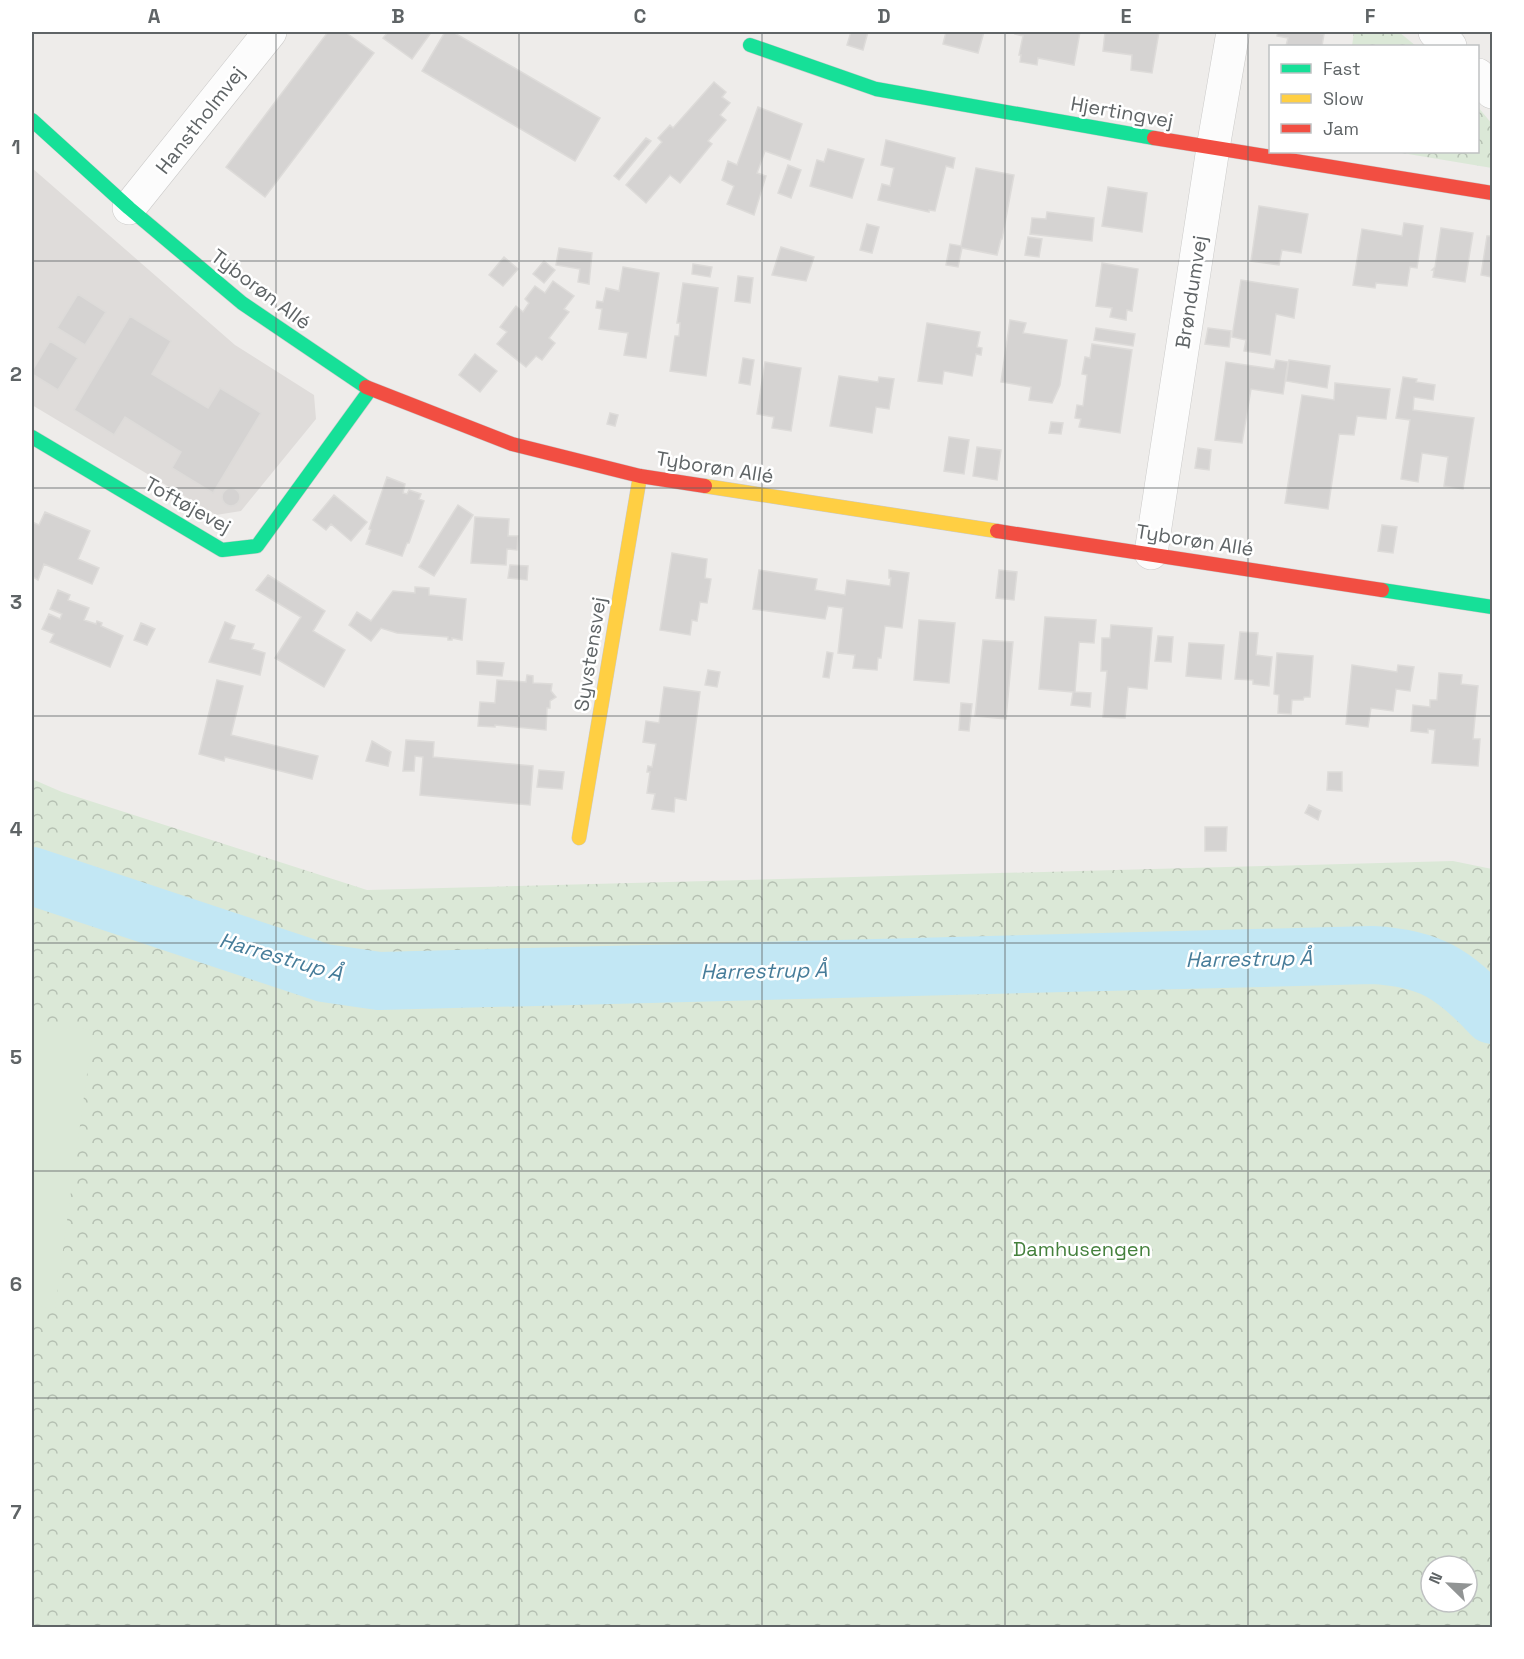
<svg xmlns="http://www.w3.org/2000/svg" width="1524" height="1659" viewBox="0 0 1524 1659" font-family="'Space Grotesk',sans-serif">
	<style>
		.education { fill: #dfdcda }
		.park { fill: url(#park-crowns); fill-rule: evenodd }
		.pitch { fill: #dbe8d7 }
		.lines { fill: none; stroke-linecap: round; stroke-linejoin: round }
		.river { stroke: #c2e7f4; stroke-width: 58 }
		.building { fill: #d5d3d2; stroke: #dddbd9; stroke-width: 1.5 }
		.street-casing { stroke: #cbcac9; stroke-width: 34 }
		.fast-casing { stroke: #cacaca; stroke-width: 15 }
		.slow-casing { stroke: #cacaca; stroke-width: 15 }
		.jam-casing { stroke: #cacaca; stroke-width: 15 }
		.street { stroke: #fcfcfc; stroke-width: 33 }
		.fast { stroke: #16e098; stroke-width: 14 }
		.slow { stroke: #ffcf43; stroke-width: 14 }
		.jam { stroke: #f24e42; stroke-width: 14 }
		.grid { fill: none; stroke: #5f6466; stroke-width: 1.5; stroke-opacity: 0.55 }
		.labels { text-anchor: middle; stroke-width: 5; stroke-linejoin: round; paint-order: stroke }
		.street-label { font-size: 20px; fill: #5f6466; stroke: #fff }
		.park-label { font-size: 20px; fill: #44803c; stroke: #fff }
		.water-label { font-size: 21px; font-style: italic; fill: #467c99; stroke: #fff }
		.neatline { fill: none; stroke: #5f6466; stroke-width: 2 }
		.grid-label { font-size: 20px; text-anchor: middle; font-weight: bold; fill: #5f6466 }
	</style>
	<defs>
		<pattern id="park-crowns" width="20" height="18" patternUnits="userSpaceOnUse" patternTransform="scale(1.5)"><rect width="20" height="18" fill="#dbe8d7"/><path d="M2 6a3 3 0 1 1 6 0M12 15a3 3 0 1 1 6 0" fill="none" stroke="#b5c0b2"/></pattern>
	</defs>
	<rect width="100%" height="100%" fill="#eeecea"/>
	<path class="education" d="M32,168l203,177 79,50 2,24 -75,92 -25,4 -184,-110z"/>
	<path class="park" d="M1354,32h45l17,14h-64z
		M1478,107l14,17v44l-96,-16h82z
		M32,779l30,13 305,98 1086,-29 39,8v758h-1460zM1431,1566h36v36h-36z"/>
	<path class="pitch" d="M32,1022l61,8 -38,279 -23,-4z"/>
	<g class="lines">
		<path class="river" d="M32,876l292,97 55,8 993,-26c58,3 82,19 120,60"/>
	</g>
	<path class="building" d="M328,32h17l29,21 -109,144 -39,-30z
		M388,32h39l3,2 -18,25 -29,-21z
		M445,32h8l147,86 -25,43 -153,-90z
		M851,32h17l-5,18 -16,-5z
		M946,32h38l-6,21 -35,-9z
		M1016,32h64l-6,33 -36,-7 -1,7 -17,-3 1,-7h-2l4,-19 -8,-2z
		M1105,32h54l-7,41 -21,-3 1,-15 -29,-4z
		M1278,32h29l17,2 -2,12h-36l2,-8 -11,-2z
		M714,82l12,10 -4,5 8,6 -10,12 6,5 -18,21 4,3 -32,39 -10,-8 -24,28 -20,-18 36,-43 -4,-4 12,-13 3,3z
		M758,107l44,17 -12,36 -25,-9 -8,22 9,3 -12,39 -27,-11 7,-18 -12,-6 6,-19 9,4z
		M646,138l5,3 -32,39 -5,-4z
		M886,140l69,18 -2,10 -7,-2 -11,45 -6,-1v2l-51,-12 4,-16 8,2 4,-18 -13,-3z
		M828,149l36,10 -12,39 -42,-12 7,-26 7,2z
		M788,165l13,5 -10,28 -13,-5z
		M976,168l38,7 -12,64h-1l-4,16 -35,-7 -4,19 -12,-2 4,-21 11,2z
		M1108,187l39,6 -5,39 -40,-6z
		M1259,206l49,8 -7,39 -19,-3 -3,15 -28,-4z
		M1047,212l47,6 -2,23 -62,-7 2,-16 14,1z
		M1404,223l19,3 -6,42 -7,-1 -3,19 -31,-3 -1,5 -22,-3 9,-56 40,7z
		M867,224l12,3 -7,26 -12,-3z
		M1441,228l32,5 -8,49 -32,-5 1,-7h-2l3,-3z
		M1487,236h5v41l-11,-2z
		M1028,237l14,2 -3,18 -14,-2z
		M781,247l33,10 -8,24 -34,-6z
		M559,248l33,5 -3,31 -11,-2 2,-13 -24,-4z
		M504,257l14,12 -15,17 -14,-11z
		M544,261l11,9 -11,13 -11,-9z
		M1102,263l36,6 -6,42 -5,-1 -1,10 -16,-3 2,-9 -16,-2z
		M693,264l19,3 -2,10 -18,-3z
		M623,267l36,6 -13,85 -22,-3 4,-22 -29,-4 3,-20 -6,-1 1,-7 6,1 3,-14 13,3z
		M738,276l15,2 -3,25 -15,-2z
		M1241,280l57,9 -4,29 -18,-4 -6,41 -26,-4 2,-11 -14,-3z
		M553,281l21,15 -10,13 5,3 -20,26 6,5 -13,17 -6,-4 -10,11 -29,-23 10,-12 -7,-5 16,-21 7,6 6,-9 -4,-4 10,-13 10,7z
		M683,283l35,5 -12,88 -36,-5 5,-35h4l1,-13h-3z
		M78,294l28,18 -21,33 -28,-17z
		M130,316l41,25 -19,33 56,34 12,-20 41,25 -48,80 -41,-25 9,-16 -56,-35 -11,18 -40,-25z
		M1010,320l16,3 -3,10 44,7 -7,45 -8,18 -23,-3 2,-13 -30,-5z
		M927,323l53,9 -3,15 5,1 -1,7 -5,-1 -4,22 -28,-5 -2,13 -24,-3z
		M1096,328l39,6 -2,12 -39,-6z
		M1208,328l23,3 -2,16 -24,-3z
		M50,341l28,17 -20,32 -26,-16v-3z
		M1092,344l40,6 -12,83 -41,-6 2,-8 -6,-1 2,-13 6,1 4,-31 -5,-1 3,-17 5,1z
		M475,354l22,17 -17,21 -21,-17z
		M743,358l11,2 -4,25 -11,-2z
		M1276,360l12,2 -5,32 -32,-5 -9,54 -27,-3 11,-78 48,7z
		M1289,360l41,6 -3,22 -41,-7z
		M765,362l36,6 -10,63 -19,-3 2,-11 -17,-3z
		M839,376l39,6 1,-5 15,2 -5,30 -13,-2 -4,26 -42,-7z
		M1403,377l14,2 -1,3 19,3 -2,15 -19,-3 -1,13 61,8 -11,71 -19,-3 4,-29 -26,-4 -4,29 -17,-3 9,-59 -14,-2z
		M1335,383l55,6 -4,30 -29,-3 -3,19 -15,-1 -11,75 -43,-6 17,-108 32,5z
		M610,413l8,2 -3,11 -8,-2z
		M1051,422l12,1 -2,11 -12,-1z
		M949,437l20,3 -5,34 -20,-3z
		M977,447l24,3 -4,30 -24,-4z
		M1198,448l13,2 -2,20 -14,-2z
		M387,477l18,7 -2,9 4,1 2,-4 12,4 -2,5 5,2 -15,42h-2l-5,13 -36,-12 5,-14 -2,-1z
		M222 497a9 9 0 1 1 18 0a9 9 0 1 1-18 0Z
		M334,495l33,27 -16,19 -20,-17 -5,6 -13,-10z
		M458,505l15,10 -39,61 -15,-9z
		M45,512l45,19 -12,28 21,9 -7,16 -48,-20 -6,16 -6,-4v-54l7,3z
		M475,517l34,2 -1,17h10l-1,14 -10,-1 -1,16 -35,-2z
		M1382,525l15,2 -4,26 -15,-2z
		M672,553l35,6 -2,19 6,1 -4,24 -7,-1 -3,19 -5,-1 -2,15 -30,-5z
		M510,565l18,1 -1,14 -19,-2z
		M759,570l58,9 -2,11 30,5 2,-15 43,6 1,-8h-2v-8l20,3 -7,55 -17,-2 -4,32h-3l-1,12 -24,-2 2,-13 -17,-2 5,-45 -15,-2 -3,13 -72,-10z
		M999,570l18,2 -3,28 -18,-2z
		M268,575l57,36 -12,20 32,19 -21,37 -49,-29 26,-41 -45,-27z
		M415,587l14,1v7l37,4 -4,41 -10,-2v2h-4v-3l-51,-4 -16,-5 -10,13 -22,-16 8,-13 14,9 22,-30 22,2z
		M58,590l12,5 -2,5 21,8 -5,12 12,4 1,-3 5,2 -1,3 22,10 -13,31 -60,-25 4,-8 -12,-5 7,-15 11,5 2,-5 -12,-5z
		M1045,617l51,3 -2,23 -15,-1 -4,50 16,1 -1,14 -19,-2 2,-13 -34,-3z
		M919,620l36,3 -6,60 -35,-3z
		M225,622l10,4 -5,13 24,5 -2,5 13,4 -5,22 -51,-13z
		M141,623l14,6 -8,16 -13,-5z
		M1111,625l41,3 -5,61 -19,-2 -3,31 -22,-1 4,-46h-6l1,-33h8z
		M1240,632l18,1 -2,22 16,2 -3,29 -16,-2v-4l-18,-1z
		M1158,636l15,1 -2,25 -16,-1z
		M983,640l30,2 -7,77 -31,-3z
		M1189,643l35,2 -3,34 -35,-3z
		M827,652l6,1 -4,25 -6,-1z
		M1277,653l36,3 -3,41h-6l-1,3h-11l-1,14 -13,-1 1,-18 -5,-1z
		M477,661l27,2 -2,13 -25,-2z
		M1352,665l45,7 1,-7 16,2 -4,24 -14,-2 -3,22 -22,-3 -3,19 -22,-3z
		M708,670l12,2 -3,15 -12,-2z
		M1439,673l23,2 -1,9 17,2 -5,53h7l-2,27 -46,-3 3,-33 -7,-1v4l-17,-2 2,-26 17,2v-7h7z
		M527,675l6,1v7l19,1 -1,7 5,6 -6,4v7h-3l-1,22 -51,-5v2l-17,-1 2,-24 15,1 2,-23 29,2z
		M217,680l26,6 -12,49 87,21 -6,23 -87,-22 -1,4 -25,-7z
		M664,687l36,5 -14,108 -11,-2 -1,14 -22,-3 3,-15 -8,-1 3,-21h-3l1,-6 4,1 4,-23 -13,-2 3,-21 13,2z
		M961,703l11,1 -3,27 -10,-1z
		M406,740l28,2 -1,15 100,9 -3,39 -110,-10 3,-38 -8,-1 -1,15h-11z
		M372,741l19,11 -3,14 -22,-5z
		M539,770l25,2 -2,17 -25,-2z
		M1328,772h14v19l-15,-1z
		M1309,805l12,6 -3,9 -13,-7z
		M1205,827h22l-1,24h-21z"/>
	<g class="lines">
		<g class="street-casing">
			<path id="street" d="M1435,32l15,14
				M1478,75l14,17
				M129,208l141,-176
				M1151,553l62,-405 20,-116"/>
		</g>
		<g class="fast-casing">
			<path id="fast" d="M750,45l126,44 278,49
				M32,120l97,88 113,95 124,84
				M32,437l190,113 35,-4 113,-156
				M1382,590l110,17"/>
		</g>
		<g class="slow-casing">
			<path id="slow" d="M705,486l292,45
				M579,838l61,-362"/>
		</g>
		<g class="jam-casing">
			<path id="jam" d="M1154,138l338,55
				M366,387l146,57 128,32 65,10
				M997,531l385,59"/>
		</g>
		<use href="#street" class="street"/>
		<use href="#fast" class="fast"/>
		<use href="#slow" class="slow"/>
		<use href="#jam" class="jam"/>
	</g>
	<path class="grid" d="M276,32v1596M519,32v1596M762,32v1596M1005,32v1596M1248,32v1596M32,261h1460M32,488h1460M32,716h1460M32,943h1460M32,1171h1460M32,1398h1460"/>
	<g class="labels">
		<g class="street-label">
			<text transform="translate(1122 112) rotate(10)" y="7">Hjertingvej</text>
			<text transform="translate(200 120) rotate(-52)" y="7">Hanstholmvej</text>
			<text transform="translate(261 289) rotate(37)" y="7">Tyborøn Allé</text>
			<text transform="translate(1191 292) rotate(-81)" y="7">Brøndumvej</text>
			<text transform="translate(715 467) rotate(9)" y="7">Tyborøn Allé</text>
			<text transform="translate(188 505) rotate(29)" y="7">Toftøjevej</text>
			<text transform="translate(1195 540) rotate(9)" y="7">Tyborøn Allé</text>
			<text transform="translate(590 654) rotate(-81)" y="7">Syvstensvej</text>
		</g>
		<g class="park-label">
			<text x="1082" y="1256">Damhusengen</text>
		</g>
		<g class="water-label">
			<text transform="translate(281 957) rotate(16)" y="7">Harrestrup Å</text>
			<text transform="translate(1249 959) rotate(-1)" y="7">Harrestrup Å</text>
			<text transform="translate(764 971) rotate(-1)" y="7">Harrestrup Å</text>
		</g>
	</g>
	<rect width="1524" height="1659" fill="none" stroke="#ffffff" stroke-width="66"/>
	<rect x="1269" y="45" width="210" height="108" fill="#ffffff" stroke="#bfc1c2" stroke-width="1.5"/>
	<rect x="1281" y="64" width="30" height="9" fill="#16e098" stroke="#bfc1c2" stroke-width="1.5"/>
	<text x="1323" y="75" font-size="18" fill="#5f6466">Fast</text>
	<rect x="1281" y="94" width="30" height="9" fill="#ffcf43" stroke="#bfc1c2" stroke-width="1.5"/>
	<text x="1323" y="105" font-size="18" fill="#5f6466">Slow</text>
	<rect x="1281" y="124" width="30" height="9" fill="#f24e42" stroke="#bfc1c2" stroke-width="1.5"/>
	<text x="1323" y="135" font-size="18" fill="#5f6466">Jam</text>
	<g transform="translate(1449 1584) rotate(294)"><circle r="28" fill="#ffffff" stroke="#bfc1c2" stroke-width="1.5"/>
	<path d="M0-4.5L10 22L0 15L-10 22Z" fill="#919494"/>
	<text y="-9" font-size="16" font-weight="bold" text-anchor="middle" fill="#5f6466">N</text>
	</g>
	<rect x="33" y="33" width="1458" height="1593" class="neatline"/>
	<g class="grid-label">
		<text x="154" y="23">A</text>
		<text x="398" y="23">B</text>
		<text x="640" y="23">C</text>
		<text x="884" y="23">D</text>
		<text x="1126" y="23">E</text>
		<text x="1370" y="23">F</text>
		<text x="16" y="154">1</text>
		<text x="16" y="381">2</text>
		<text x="16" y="609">3</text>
		<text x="16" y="836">4</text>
		<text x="16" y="1064">5</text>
		<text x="16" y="1291">6</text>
		<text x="16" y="1519">7</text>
	</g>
</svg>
